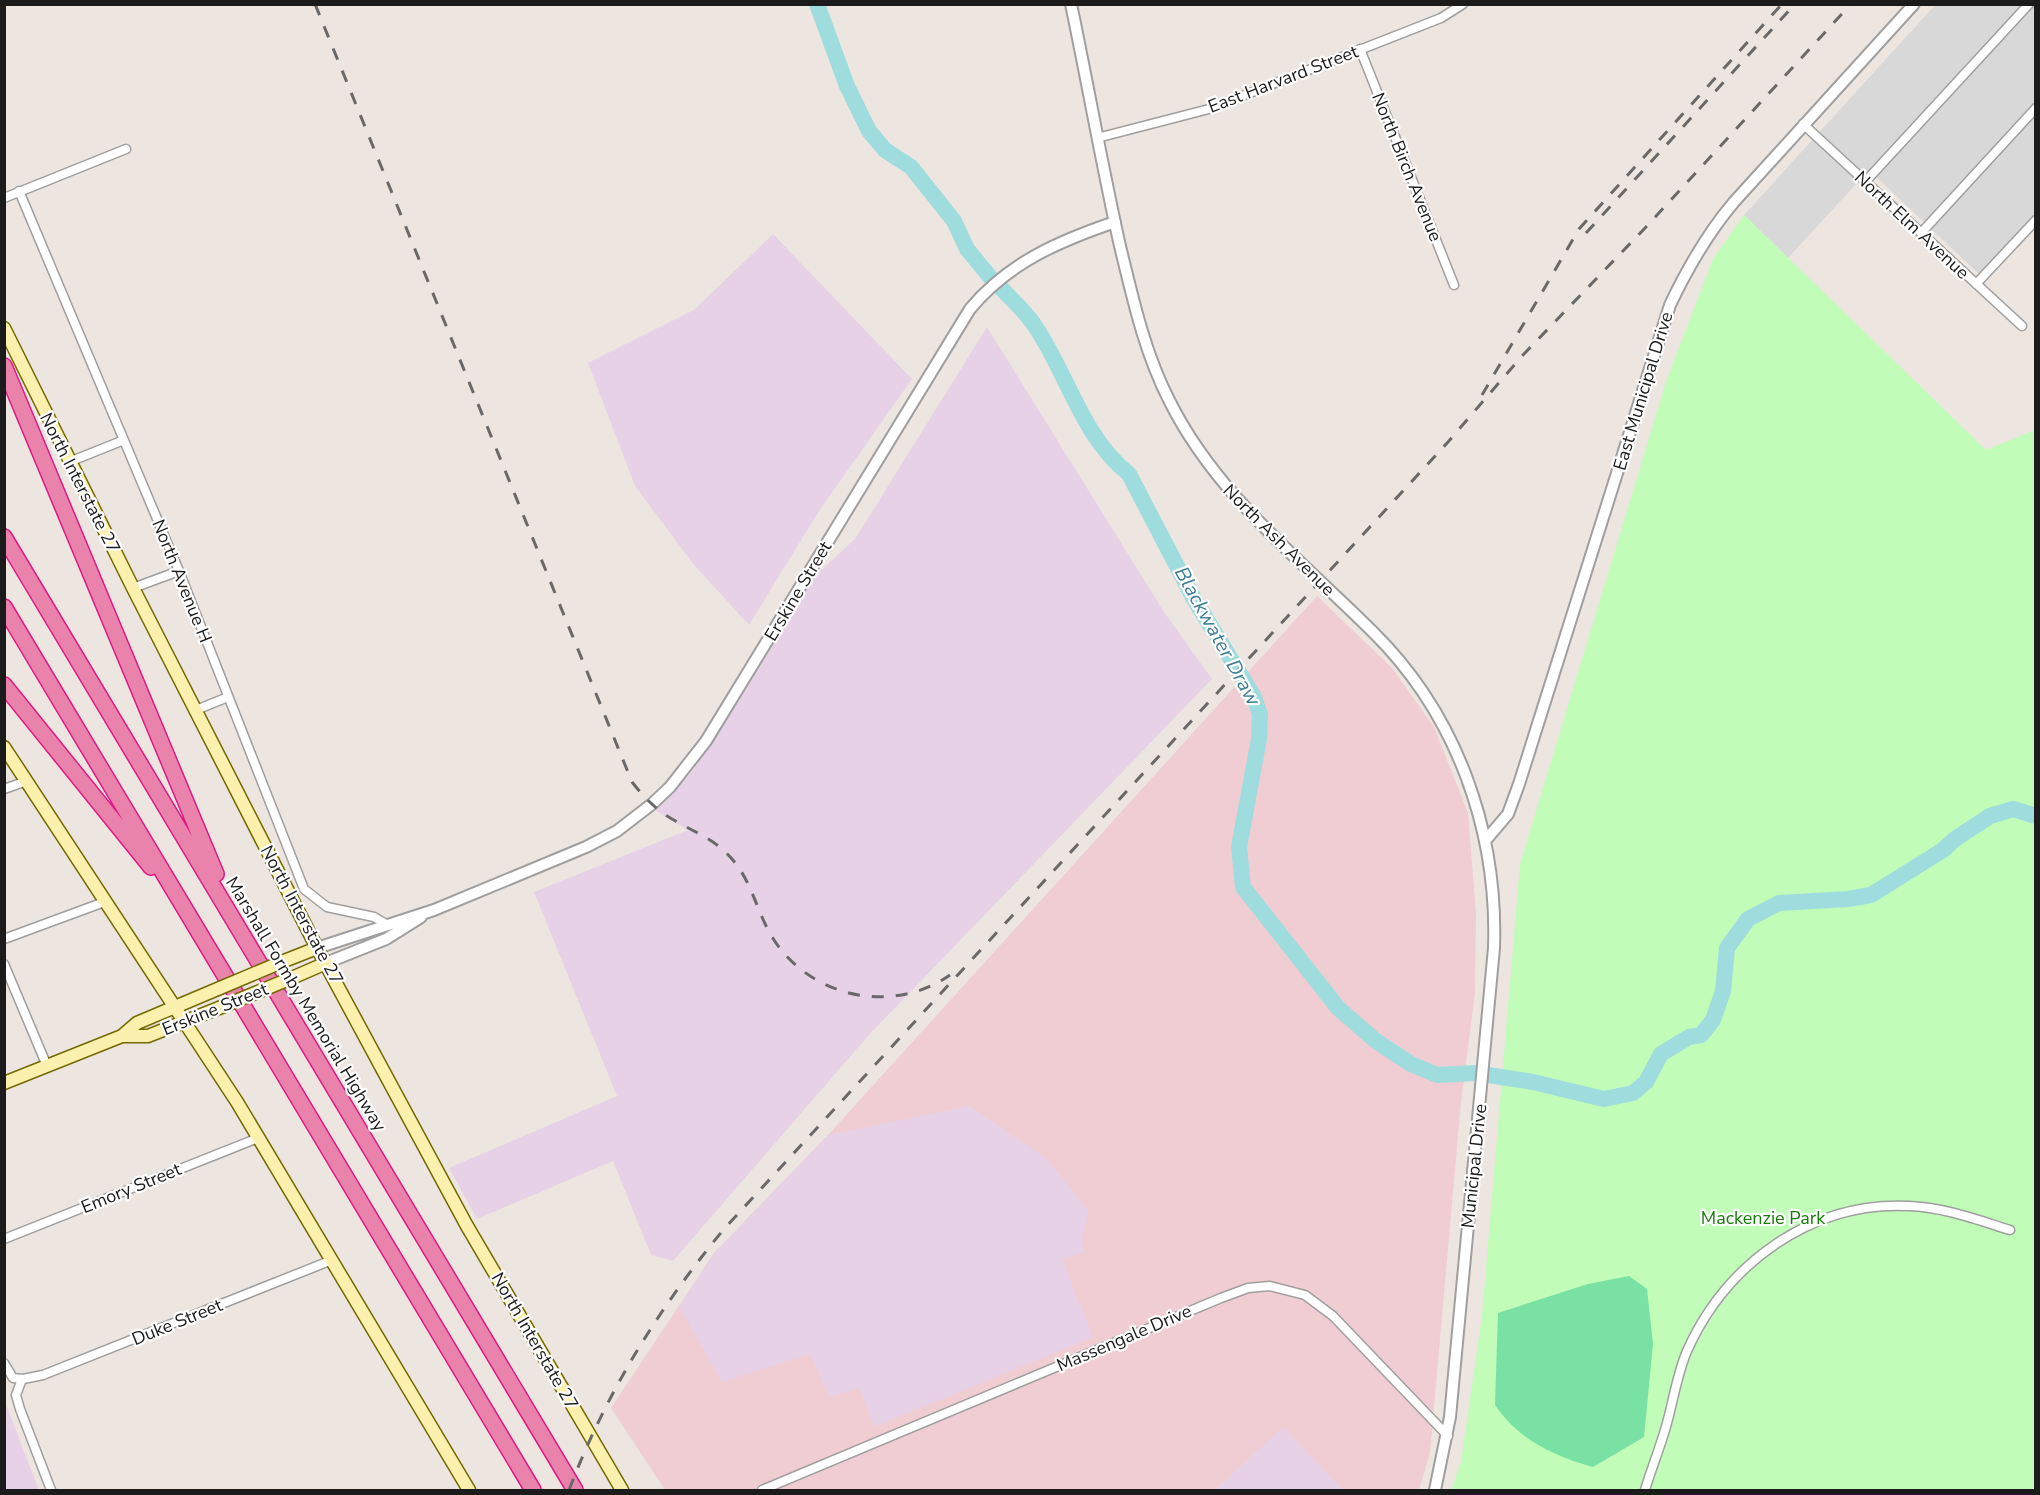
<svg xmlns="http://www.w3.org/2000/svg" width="2040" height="1495" viewBox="0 0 2040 1495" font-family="'Nunito Sans',sans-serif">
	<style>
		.residential { fill: #d9d8d8 }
		.commercial { fill: #f0cdd3 }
		.industrial { fill: #e7d1e7 }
		.park { fill: #c1fcb9 }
		.pitch { fill: #79e1a4 }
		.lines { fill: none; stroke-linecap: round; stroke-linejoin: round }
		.stream { stroke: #9edcde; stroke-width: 3 }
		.river { stroke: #9edcde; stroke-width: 16 }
		.minor-casing { stroke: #9f9f9f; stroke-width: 11 }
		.tertiary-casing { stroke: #9f9f9f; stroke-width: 14 }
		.secondary-casing { stroke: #746900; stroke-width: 15 }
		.motorway-casing { stroke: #dd1b85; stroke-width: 18 }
		.minor { stroke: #fff; stroke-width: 8 }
		.tertiary { stroke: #fff; stroke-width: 10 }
		.secondary { stroke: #fcf0af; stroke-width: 12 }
		.motorway { stroke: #ea83ab; stroke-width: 15 }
		.rail { stroke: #696969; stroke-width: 3; stroke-dasharray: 12 12; stroke-linecap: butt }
		.secondary-bridge-casing { stroke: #746900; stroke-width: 15; stroke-linecap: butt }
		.secondary-bridge { stroke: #fcf0af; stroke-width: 12 }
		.labels { text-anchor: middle; stroke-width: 4.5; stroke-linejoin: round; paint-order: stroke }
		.street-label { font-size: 18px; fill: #1b1b1b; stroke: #fff }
		.park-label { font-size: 18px; fill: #157c06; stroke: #fff }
		.water-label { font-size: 20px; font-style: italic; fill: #3c7c96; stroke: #fff }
	</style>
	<rect width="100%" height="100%" fill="#ede6e0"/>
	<path class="residential" d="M1935,5h100v209l-55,61 -111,-105 -81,88 -44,-43z"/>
	<path class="commercial" d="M1317,596l75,72 42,59 34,86 8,100 -1,80 -14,109 -31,351 -11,37h-76l-60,-62 -68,62h-550l-54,-82 103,-155 114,-118z"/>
	<path class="industrial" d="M773,234l139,145 -93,132 -70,114 -55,-60 -59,-79 -47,-123 106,-53z
		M987,327l177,285 48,67 -344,357 -195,225 -22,-6 -38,-94 -136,58 -28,-51 168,-72 -83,-204 154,-62 -33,-20 35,-36 27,-39 92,-154 46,-42z
		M969,1106l78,53 41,51 -6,32 3,9 -23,9 31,77 -219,90 -15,-40 -30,11 -19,-44 -88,28 -43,-76 35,-53 114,-118z
		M5,1402l34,88h-34z
		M1283,1427l60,63h-128z"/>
	<path class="park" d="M1744,215l242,235 49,-20v1060h-584l10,-28 21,-146 38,-452 146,-482 47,-123z"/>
	<path class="pitch" d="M1629,1276l18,13 6,55 -9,93 -51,30c-39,-11 -74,-27 -98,-62l3,-92 90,-29z"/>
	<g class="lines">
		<path class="stream" d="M811,4l9,9"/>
		<path class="river" d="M817,4l30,82 22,45 16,19 26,17 43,54 13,28 23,28
			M1001,288c11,12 25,24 34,38 33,49 47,111 94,148l65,125 59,96 7,19 -1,25 -20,108 4,40 95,121 38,33 35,23 26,11 38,-2 58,9 71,17 29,-6 13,-11 15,-28 28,-17 12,-2 12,-15 10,-29 4,-43 21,-29 31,-16 69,-4 23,-4 72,-45 12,-11 35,-23 23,-7 23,7"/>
		<g class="minor-casing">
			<path id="minor" d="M1360,49l94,236
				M1803,124l219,202
				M1097,138l112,-29 232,-91 22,-14
				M1865,182l164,-178
				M19,191l160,380 125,318 23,18 47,10 12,7
				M4,198l122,-49
				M1921,233l115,-125
				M1976,284l60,-64
				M69,462l55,-22
				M133,588l46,-17
				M196,710l32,-13
				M4,789l23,-8
				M4,939l103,-38
				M4,964l43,102
				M4,1239l254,-101
				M4,1363l9,15 10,1 20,-4 289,-115
				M22,1379l-6,16 4,14 31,81
				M762,1490l459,-192 27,-10 22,-2 35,9 28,21 115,120
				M1645,1490c6,-20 14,-40 20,-60 8,-26 11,-53 22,-79 39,-87 124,-150 222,-145 34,1 69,14 101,24"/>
		</g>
		<g class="tertiary-casing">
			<path id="tertiary" d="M1071,4c17,81 31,162 49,242 13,53 24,105 49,154 47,95 130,158 204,232 84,83 125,199 121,316l-44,469 -15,73
				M1485,841l23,-27 11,-30 151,-479c18,-38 37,-71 64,-103l180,-198
				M317,948l117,-38 152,-63 31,-16 35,-27 18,-17 36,-46 264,-432c38,-46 89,-68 145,-87
				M326,963l60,-24 35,-22"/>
		</g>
		<g class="secondary-casing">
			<path id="secondary" d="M4,328l129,260 184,360 150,278 155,264
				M4,747l233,355 232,388
				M284,961l33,-13
				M294,977l32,-14
				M122,1036h26l71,-28
				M4,1083l118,-47 15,-13 83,-35"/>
		</g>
		<g class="motorway-casing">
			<path id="motorway" d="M4,366l212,508
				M4,537l571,953
				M4,607l529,883
				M4,685l147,182"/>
		</g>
		<use href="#minor" class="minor"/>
		<use href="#tertiary" class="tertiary"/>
		<use href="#secondary" class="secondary"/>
		<use href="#motorway" class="motorway"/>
		<path class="rail" d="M315,4l317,778c11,14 24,28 40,37 22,13 43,20 60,40 21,24 25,55 42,81 38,58 119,75 176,35
			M1586,233l209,-229
			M1482,395l97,-166 203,-225
			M569,1490c37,-97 89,-181 155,-261l724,-787 74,-86 124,-129 205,-223"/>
		<g class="secondary-bridge-casing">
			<path id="secondary-bridge" d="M220,988l64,-27
				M219,1008l75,-31"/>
		</g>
		<use href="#secondary-bridge" class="secondary-bridge"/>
	</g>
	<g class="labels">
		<g class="street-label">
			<text transform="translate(1283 79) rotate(-21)" y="6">East Harvard Street</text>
			<text transform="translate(1407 167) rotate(68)" y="6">North Birch Avenue</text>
			<text transform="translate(1912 225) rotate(43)" y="6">North Elm Avenue</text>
			<text transform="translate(1643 391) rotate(-73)" y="6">East Municipal Drive</text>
			<text transform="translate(80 483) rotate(63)" y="6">North Interstate 27</text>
			<text transform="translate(1279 540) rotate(45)" y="6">North Ash Avenue</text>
			<text transform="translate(182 581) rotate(68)" y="6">North Avenue H</text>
			<text transform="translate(798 591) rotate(-59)" y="6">Erskine Street</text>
			<text transform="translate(302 915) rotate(62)" y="6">North Interstate 27</text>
			<text transform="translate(306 1004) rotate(59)" y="6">Marshall Formby Memorial Highway</text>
			<text transform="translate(215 1009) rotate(-22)" y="6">Erskine Street</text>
			<text transform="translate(1474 1166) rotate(-84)" y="6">Municipal Drive</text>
			<text transform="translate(131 1188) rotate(-22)" y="6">Emory Street</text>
			<text transform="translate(177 1322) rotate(-22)" y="6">Duke Street</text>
			<text transform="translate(1124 1338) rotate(-23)" y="6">Massengale Drive</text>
			<text transform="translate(535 1341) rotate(60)" y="6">North Interstate 27</text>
		</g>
		<g class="park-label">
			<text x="1763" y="1224">Mackenzie Park</text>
		</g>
		<g class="water-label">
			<text transform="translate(1218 636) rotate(61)" y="7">Blackwater Draw</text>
		</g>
	</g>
	<rect width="2040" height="1495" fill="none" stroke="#1b1b1b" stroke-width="12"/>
</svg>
